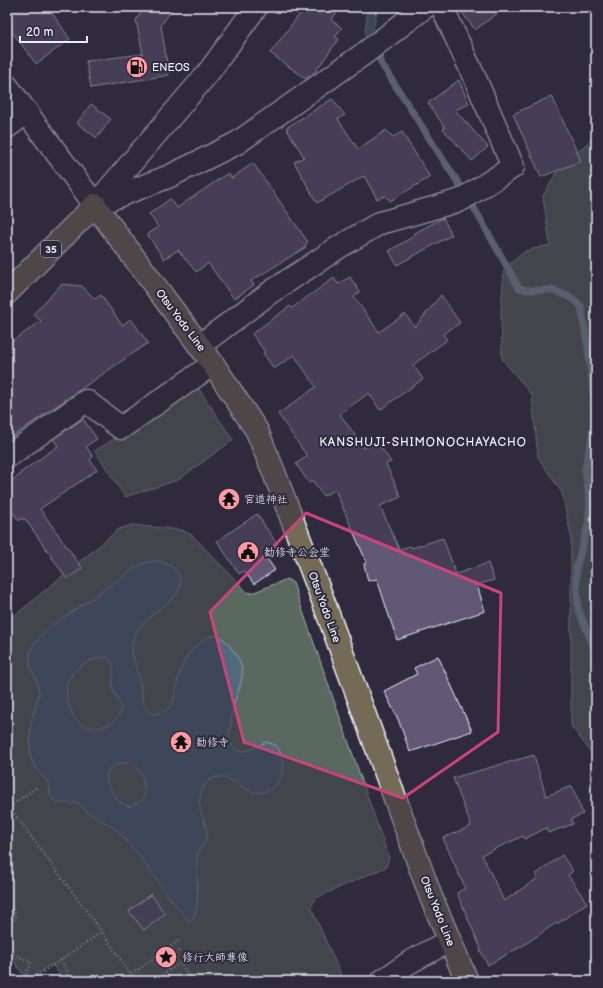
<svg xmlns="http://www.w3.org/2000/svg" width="603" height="988" viewBox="0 0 603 988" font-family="'Balsamiq Sans','Klee One',sans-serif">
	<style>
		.green { fill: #5a695f; stroke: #a1adac }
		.water { fill: #51697c; stroke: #8d9fae; fill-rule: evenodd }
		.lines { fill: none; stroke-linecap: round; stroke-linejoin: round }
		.stream { stroke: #8d9fae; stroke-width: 7 }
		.building { fill: #615874; stroke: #e8f1f8 }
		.minor-casing { stroke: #e8f1f8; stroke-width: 25 }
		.tertiary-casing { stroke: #e8f1f8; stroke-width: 25 }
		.primary-casing { stroke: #e8f1f8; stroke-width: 25 }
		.path { stroke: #e8f1f8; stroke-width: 2.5; stroke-dasharray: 1 3; stroke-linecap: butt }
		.minor { stroke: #2f2a3d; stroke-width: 22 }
		.tertiary { stroke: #2f2a3d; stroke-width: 22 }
		.primary { stroke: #756a55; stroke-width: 22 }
		.marked { fill: none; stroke: #ca437a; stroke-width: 3; stroke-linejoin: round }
		.labels { text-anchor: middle; stroke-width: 4; stroke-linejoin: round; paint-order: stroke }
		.shield { fill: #2f2a3d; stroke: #b0b5c0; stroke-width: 1 }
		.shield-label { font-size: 10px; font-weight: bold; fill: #e8f1f8 }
		.poi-label { font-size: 11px; fill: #e8f1f8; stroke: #2f2a3d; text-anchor: start }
		.street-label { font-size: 11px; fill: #e8f1f8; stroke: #2f2a3d }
		.neighbourhood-label { font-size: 12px; letter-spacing: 1px; fill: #e8f1f8; stroke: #2f2a3d }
	</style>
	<rect width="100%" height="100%" fill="#2f2a3d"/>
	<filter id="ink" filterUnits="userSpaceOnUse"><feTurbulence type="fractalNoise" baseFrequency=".025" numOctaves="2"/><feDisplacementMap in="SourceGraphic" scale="8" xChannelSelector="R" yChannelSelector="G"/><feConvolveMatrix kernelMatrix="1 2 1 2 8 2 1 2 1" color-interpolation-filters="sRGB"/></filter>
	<g filter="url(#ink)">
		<path class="green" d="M596,135v624l-25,-33v-190l-9,-43 -24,-36 -6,-62 -30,-36 -1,-49 3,-41 21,-18 25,-6 -7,-49 15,-26z
			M197,386l36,54 -55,40 -53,17 -30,-46z
			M132,525l50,5 10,5 55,57 5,1 35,-14 6,4 96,275 -3,9 -70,31 -5,9 30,68 -4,6h-272l-12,-15 -3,-1 -21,15 -3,-1 -19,-28v-28l7,-6 -7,-12v-196c3,-4 3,-6 0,-11v-76l112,-93z"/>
		<path class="water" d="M368,7h10l-5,22 10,27 -2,7 -16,-31z
			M155,561c20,2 33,18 20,36 -14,12 -43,29 -43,50 0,9 6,26 8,36 3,13 0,21 11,31 9,0 17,-3 22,-11 6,-27 6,-46 31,-63 6,-5 12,-6 19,-1 5,4 8,9 12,14 14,20 4,32 -1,52 -2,8 -3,16 -4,24 -1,7 -2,12 3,18 8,10 25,-1 33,-5 3,1 7,2 9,3 9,8 10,27 3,37 -3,5 -8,8 -14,10 -19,6 -35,-24 -54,-12 -3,2 -4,3 -6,6 -13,24 7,36 2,53 -1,5 -6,8 -8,13 -4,15 6,63 -9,69l-14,-16 -37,-51 -19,-22 -14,-10 -18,-10 -6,-7 -5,-2h-17l-5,-2 -4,-7 -1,-11 -11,-12 -6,-10 -2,-6 1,-33 8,-29 -3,-14 -6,-12v-13l3,-8 8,-11 12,-10 82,-57 10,-5zM107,657c14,14 -1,21 9,39 2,5 6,9 5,14 -4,15 -25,22 -38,15 -9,-5 -12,-13 -15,-22 -2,-9 -3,-16 1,-24 7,-14 24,-21 38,-22zM120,763c5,0 10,-1 14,1 10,7 11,24 10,34l-14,9c-13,-3 -19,-16 -24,-27l2,-10z"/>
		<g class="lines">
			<path class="stream" d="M378,54l3,9 92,143 46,82 9,2h25l19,8 9,8 7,42 8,69 -11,52 5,34 -2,22 -12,44 2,39 18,46"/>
		</g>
		<path class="building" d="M7,7h41l22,32 -34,25 -29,-39z
			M145,7h29l-13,18 8,50 -78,13 -5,-27 57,-7 -7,-34z
			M305,7h36l-10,13 11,8 -7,9 4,2 -25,34 -8,6 -36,-26z
			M458,7h48l-31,23z
			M459,80l10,24 -14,6 33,37 -16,14 -29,-32 2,-1 -17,-25z
			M552,96l29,65 -40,16 -28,-63z
			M332,99l13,16 -7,4 20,30 28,-19 7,7 9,-5 28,45 -40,24 -5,-5 -8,3 -13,-23 -47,27 -23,-41 10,-5 -18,-29z
			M91,104l20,15 -14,19 -20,-15z
			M253,163l55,79 -3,2 1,3 -55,34 3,4 -20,14 -26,-36 -12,9 -18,-22 -14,9 -17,-25 11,-7 -9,-13 21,-15 7,9 51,-35 4,5z
			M443,218l9,17 -55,30 -8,-14 25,-15 -1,-2z
			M350,277l10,15 -6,5 25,35 26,-18 10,13 26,-32 19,28 -17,11 4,6 -34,25 10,14 -43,31 -11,-17 -29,21 24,34 12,-8 15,22 -5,2 15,33 -21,9 19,43 12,-3 1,2 31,-10 13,36 32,-11 6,17 -17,5 8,26 -88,29 -20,-61 -9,2 -4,-17 3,-1 -32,-73 -12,6 -10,-15 -4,2 -13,-19 11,-8 -29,-42 38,-27 -22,-32 -20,14 -11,-16 2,-1 -13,-18 38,-28 2,2 42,-30 4,6z
			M62,284l20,2 13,13 6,-4 21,30 9,-6 17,24 -141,97v-95l34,-24 -8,-7z
			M83,419l14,20 -11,7 7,11 -3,3 7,10 -57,39 42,59 -15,11 -42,-60 -2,1 -1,-2 -3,3 -12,-17v-20l14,-10 -1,-1 38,-27 -5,-7z
			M257,514l22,33 -14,9 10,14 -21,14 -10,-13 -5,3 -22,-33z
			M438,656l34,75 -62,21 -12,-33 -14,-28 33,-17 -3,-6z
			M534,755l12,41 26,-10 11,28 -12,5 2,5 -25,9 -2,-5 -21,11 -2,-3 -41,19 22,46 34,-23 -3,-3 27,-20 11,16 -5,4 19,28 -30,21 -1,-1 -32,22 -36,20 -8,-15 1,-1 -24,-56 8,-5 -22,-50 28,-12 -18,-48z
			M151,894l14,20 -21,16 -15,-19z"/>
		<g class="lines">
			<g class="minor-casing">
				<path id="minor" d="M7,127l20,-15
					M200,345l71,-53 68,-45 41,-24 81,-23 52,-33 -36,-84 -35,-76
					M7,457l79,-56 35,27 92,-64"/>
			</g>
			<g class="tertiary-casing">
				<path id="tertiary" d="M7,86l88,119
					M97,203l111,-130 48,-66
					M95,205l75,-29 67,-33 128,-90 60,-46
					M382,981l28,-19 39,-21"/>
			</g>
			<g class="primary-casing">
				<path id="primary" d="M7,293l88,-88 118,159 44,67 16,39 48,125 110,302 36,84"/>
			</g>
			<path class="path" d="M7,804l95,128 33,49
				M9,807l28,-20
				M7,903l9,12v3l-9,6
				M7,944l7,11 16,6 1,4 -5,8v4l5,3 71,-48
				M159,955l10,16
				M172,956l9,-6
				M61,960l6,10 2,11
				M122,981l56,-40
				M163,981l-3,-4 20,-14 12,18"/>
			<use href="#minor" class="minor"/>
			<use href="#tertiary" class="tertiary"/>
			<use href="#primary" class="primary"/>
		</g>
	</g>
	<path d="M0 0H603V988H0ZM306,513l195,80 -3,139 -95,66 -159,-56 -34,-130z" fill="#2f2a3d" fill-opacity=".55" fill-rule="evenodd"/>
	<path class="marked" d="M306,513l195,80 -3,139 -95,66 -159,-56 -34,-130z"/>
	<defs>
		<g id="fuel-disc" transform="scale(1.15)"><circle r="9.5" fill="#ff9aa2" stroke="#2f2a3d"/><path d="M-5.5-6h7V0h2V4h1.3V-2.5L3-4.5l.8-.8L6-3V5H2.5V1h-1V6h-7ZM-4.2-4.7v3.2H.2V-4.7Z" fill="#111"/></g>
		<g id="temple-disc" transform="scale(1.15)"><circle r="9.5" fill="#ff9aa2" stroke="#2f2a3d"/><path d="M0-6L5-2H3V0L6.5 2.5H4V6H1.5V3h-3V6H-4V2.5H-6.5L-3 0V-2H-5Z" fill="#111"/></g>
		<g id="civic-disc" transform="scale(1.15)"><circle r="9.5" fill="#ff9aa2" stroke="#2f2a3d"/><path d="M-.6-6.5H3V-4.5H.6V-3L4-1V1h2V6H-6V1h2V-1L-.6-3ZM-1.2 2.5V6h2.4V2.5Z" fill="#111"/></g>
		<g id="sight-disc" transform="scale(1.15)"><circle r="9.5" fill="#ff9aa2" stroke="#2f2a3d"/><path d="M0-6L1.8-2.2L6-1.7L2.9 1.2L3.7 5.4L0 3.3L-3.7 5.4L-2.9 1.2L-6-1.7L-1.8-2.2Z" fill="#111"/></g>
	</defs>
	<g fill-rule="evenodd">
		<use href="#fuel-disc" x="137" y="67"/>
		<use href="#temple-disc" x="229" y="499"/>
		<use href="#civic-disc" x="248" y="552"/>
		<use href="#temple-disc" x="181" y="742"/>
		<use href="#sight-disc" x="166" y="957"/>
	</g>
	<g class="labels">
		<rect class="shield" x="41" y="241" width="20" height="16" rx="3"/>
		<g class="shield-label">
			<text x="51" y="253">35</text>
		</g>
		<g class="poi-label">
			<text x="152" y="71">ENEOS</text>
			<text x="244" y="503">宮道神社</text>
			<text x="264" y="556">勧修寺公会堂</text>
			<text x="196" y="746">勧修寺</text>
			<text x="182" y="961">修行大師尊像</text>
		</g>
		<g class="street-label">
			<text transform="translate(181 320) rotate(53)" y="4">Otsu Yodo Line</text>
			<text transform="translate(325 607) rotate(70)" y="4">Otsu Yodo Line</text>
			<text transform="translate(438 911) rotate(68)" y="4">Otsu Yodo Line</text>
		</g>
		<g class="neighbourhood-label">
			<text x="423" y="446">KANSHUJI-SHIMONOCHAYACHO</text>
		</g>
	</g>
	<rect width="603" height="988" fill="none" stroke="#2f2a3d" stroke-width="24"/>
	<rect x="12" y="12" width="579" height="964" fill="none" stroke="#e8f1f8" stroke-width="1.5" filter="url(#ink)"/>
	<path d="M20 36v6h67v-6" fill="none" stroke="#e8f1f8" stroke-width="2"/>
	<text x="26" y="36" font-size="12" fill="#e8f1f8" stroke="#2f2a3d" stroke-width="3" paint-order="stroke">20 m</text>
</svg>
